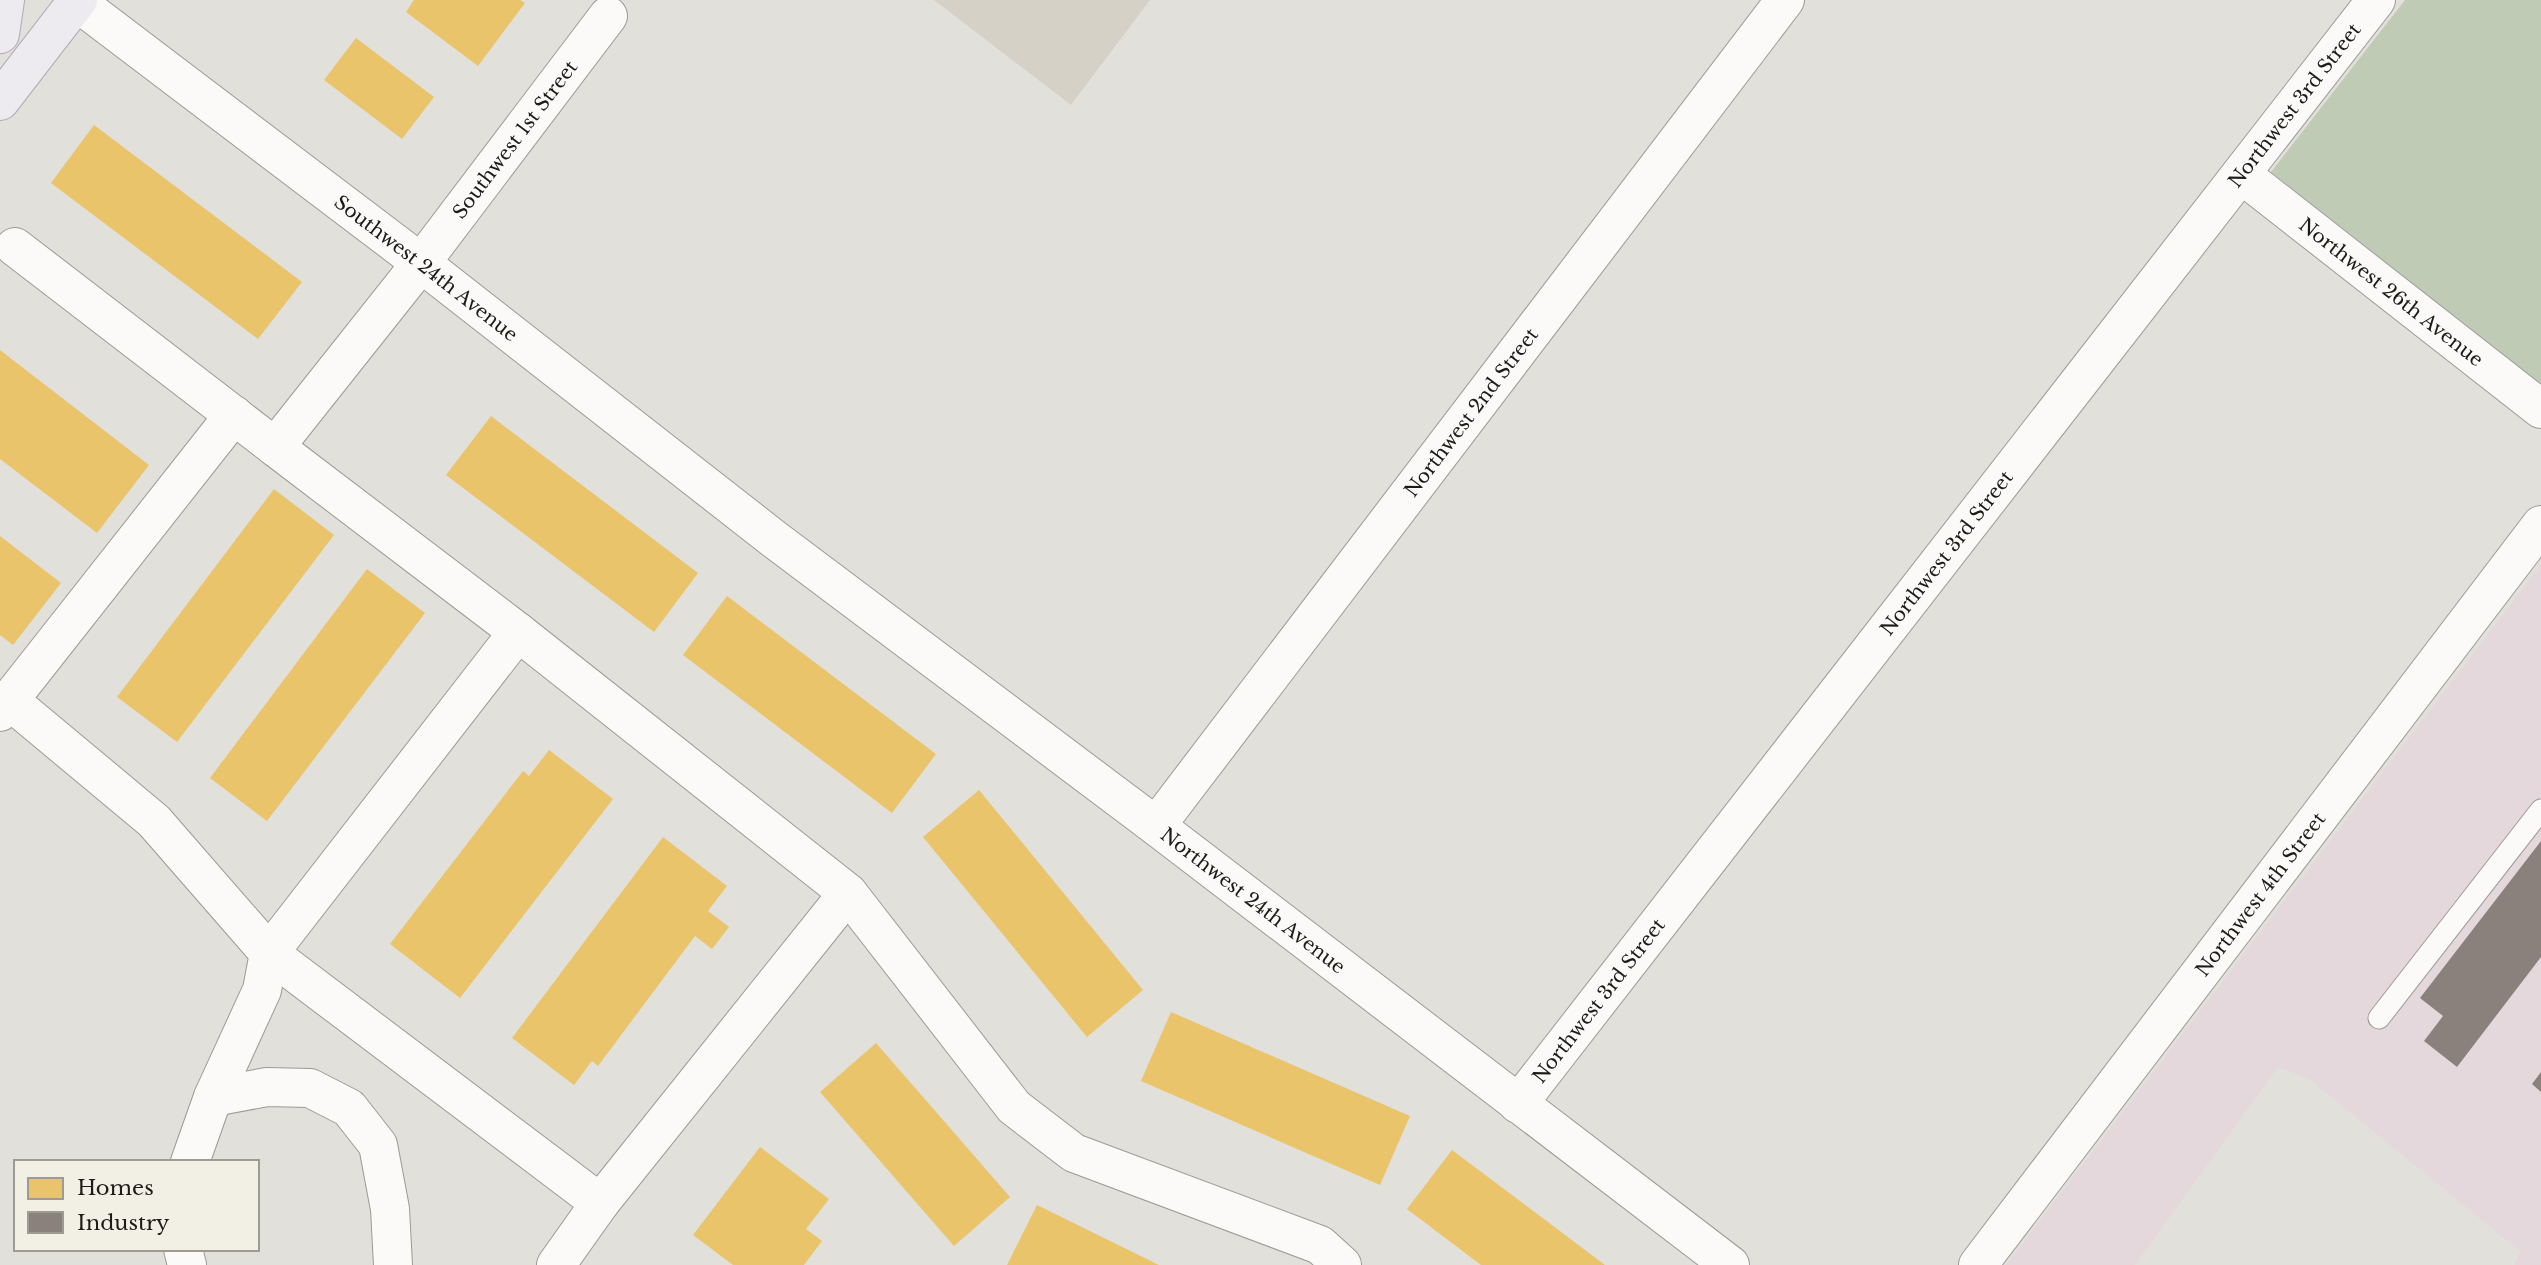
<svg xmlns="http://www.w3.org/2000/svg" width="2541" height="1265" viewBox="0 0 2541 1265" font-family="'Libre Baskerville',serif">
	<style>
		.built { fill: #d5d1c6 }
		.industrial { fill: #e5d8dc }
		.forest { fill: #bfcbb5 }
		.homes { fill: #e9c46a }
		.industry { fill: #8a817c }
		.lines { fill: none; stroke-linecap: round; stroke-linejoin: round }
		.lane-casing { stroke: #9b9a95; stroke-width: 23 }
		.street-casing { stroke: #9b9a95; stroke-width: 40 }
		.primary-casing { stroke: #b0aab2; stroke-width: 40 }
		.lane { stroke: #fbfaf9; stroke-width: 21 }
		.street { stroke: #fbfaf9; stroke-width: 38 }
		.primary { stroke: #eeebf0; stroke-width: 38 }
		.labels { text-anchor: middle; stroke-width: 7; stroke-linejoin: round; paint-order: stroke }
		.street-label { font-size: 19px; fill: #1d1c18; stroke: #f2efe4 }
	</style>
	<rect width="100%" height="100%" fill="#e2e0da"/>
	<path class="built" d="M934,0h216l-79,105z"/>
	<path class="industrial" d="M2541,565v700h-26l5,-14 -211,-172 -31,-12 -143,198h-129z"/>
	<path class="forest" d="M2405,0h136v384l-270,-212z"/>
	<path class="homes" d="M414,0h106l5,3 -47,63 -72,-54z
		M356,38l78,59 -32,42 -78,-59z
		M94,125l208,157 -44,57 -207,-156z
		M0,350l149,115 -52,68 -97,-74z
		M491,416l207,157 -44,59 -208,-157z
		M274,489l60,46 -157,207 -60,-45z
		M0,536l61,47 -48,62 -13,-10z
		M367,569l58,44 -158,208 -57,-43z
		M727,596l209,158 -44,59 -209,-158z
		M549,750l64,49 -153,199 -70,-54 133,-173 6,5z
		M979,790l164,200 -56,47 -164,-200z
		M663,837l64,49 -19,25 21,16 -17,22 -17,-13 -97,130 -6,-5 -18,24 -62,-47z
		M1171,1012l239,104 -30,69 -239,-104z
		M876,1043l134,154 -56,49 -134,-154z
		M760,1147l69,52 -23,30 16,12 -18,24h-71l-40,-30z
		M1452,1150l153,115h-124l-74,-56z
		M1037,1205l122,60h-152z"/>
	<path class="industry" d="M2541,841v116l-84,110 -33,-26 19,-25 -23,-18z
		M2541,1072v20l-9,-8z"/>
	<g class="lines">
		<g class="lane-casing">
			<path id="lane" d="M2379,1018l162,-208"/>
		</g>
		<g class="street-casing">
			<g id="street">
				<path id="s1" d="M77,2l344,261 353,276 382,287 574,439"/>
				<path id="s2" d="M2241,174l300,235"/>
				<path id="s3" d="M15,247l260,200 146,-184 187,-247"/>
				<path d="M275,447l243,185 330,261 166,214 60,46 246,92 22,20"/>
				<path d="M518,632l-249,321 331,250 248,-310"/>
				<path d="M9,700l145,121 115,132 -7,37 -49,107 -23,65"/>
				<path d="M0,712l234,-297"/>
				<path id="s4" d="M1156,826l629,-826"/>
				<path d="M213,1097l54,-10 43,1 39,20 29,37 12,64 3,56"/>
				<path id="s5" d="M1518,1104l858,-1104"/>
				<path d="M183,1249l4,16"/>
				<path d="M556,1265l44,-62"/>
				<path id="s6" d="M1978,1265l563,-740"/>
			</g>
		</g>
		<g class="primary-casing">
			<path id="primary" d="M0,34l5,-34
				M0,101l78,-101"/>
		</g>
		<use href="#lane" class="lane"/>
		<use href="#street" class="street"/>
		<use href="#primary" class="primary"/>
	</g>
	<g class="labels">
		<g class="street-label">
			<text dy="7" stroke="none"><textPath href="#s5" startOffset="1265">Northwest 3rd Street</textPath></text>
			<text dy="7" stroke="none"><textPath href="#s3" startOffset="718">Southwest 1st Street</textPath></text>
			<text dy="7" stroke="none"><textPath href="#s1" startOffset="439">Southwest 24th Avenue</textPath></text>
			<text dy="7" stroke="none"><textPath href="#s2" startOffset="191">Northwest 26th Avenue</textPath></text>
			<text dy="7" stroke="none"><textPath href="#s4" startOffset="520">Northwest 2nd Street</textPath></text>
			<text dy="7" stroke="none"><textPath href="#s5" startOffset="698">Northwest 3rd Street</textPath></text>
			<text dy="7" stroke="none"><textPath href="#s6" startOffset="466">Northwest 4th Street</textPath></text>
			<text dy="7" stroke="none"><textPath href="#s1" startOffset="1480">Northwest 24th Avenue</textPath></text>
			<text dy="7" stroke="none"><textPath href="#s5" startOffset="131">Northwest 3rd Street</textPath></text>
		</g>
	</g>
	<rect x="14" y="1160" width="245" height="91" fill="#f2efe4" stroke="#9d9b92" stroke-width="2"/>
	<rect x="28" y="1178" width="35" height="21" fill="#e9c46a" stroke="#9d9b92" stroke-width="2"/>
	<text x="77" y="1195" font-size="21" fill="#1d1c18">Homes</text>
	<rect x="28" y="1212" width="35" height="21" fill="#8a817c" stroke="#9d9b92" stroke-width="2"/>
	<text x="77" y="1230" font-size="21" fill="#1d1c18">Industry</text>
</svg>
